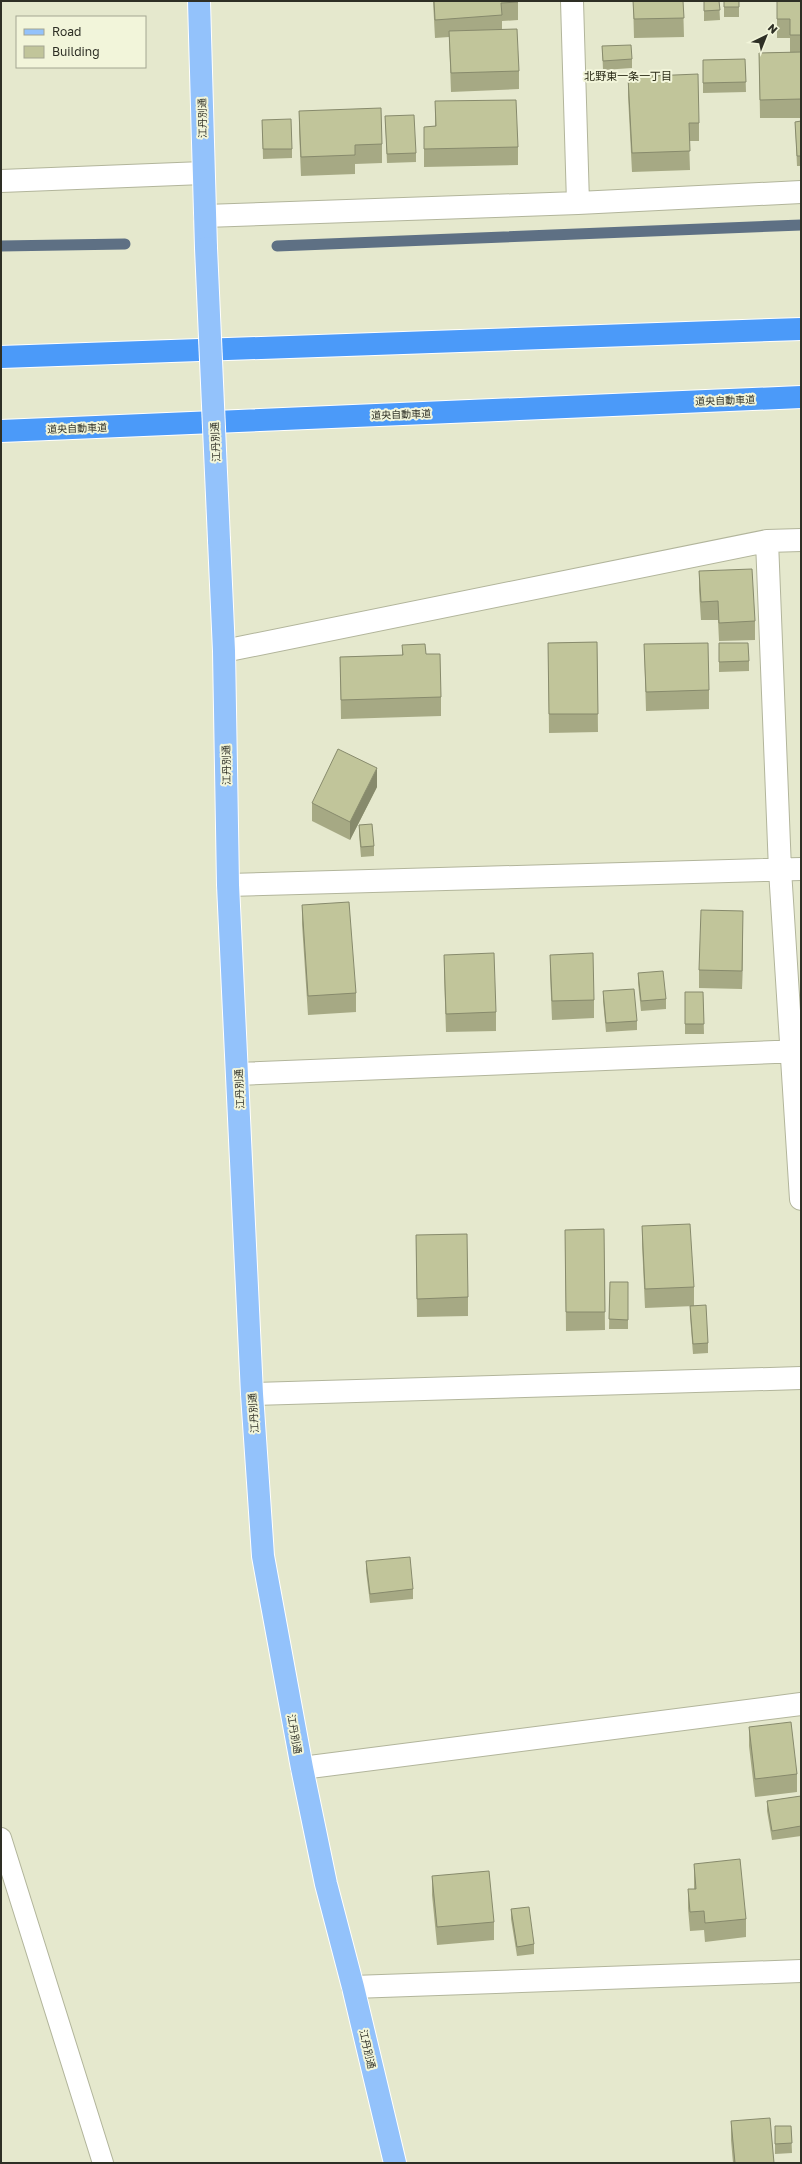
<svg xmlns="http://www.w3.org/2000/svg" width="802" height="2164" viewBox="0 0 802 2164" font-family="'Golos Text','Noto Sans JP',sans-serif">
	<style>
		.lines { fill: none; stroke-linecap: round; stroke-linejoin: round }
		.stream { stroke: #5e7084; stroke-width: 11 }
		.service-casing { stroke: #b2b59b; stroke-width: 22 }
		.minor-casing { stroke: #b2b59b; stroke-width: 24 }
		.primary-casing { stroke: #fff; stroke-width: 24 }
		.motorway-casing { stroke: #fff; stroke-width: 24 }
		.service { stroke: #fff; stroke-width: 20 }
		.minor { stroke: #fff; stroke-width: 22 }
		.primary { stroke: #93c2fb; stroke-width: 22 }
		.motorway { stroke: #4b9af9; stroke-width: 22 }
		.primary-bridge-casing { stroke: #fff; stroke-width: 24; stroke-linecap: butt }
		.primary-bridge { stroke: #93c2fb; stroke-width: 22 }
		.wall { fill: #a6a984 }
		.shaded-wall { fill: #878a6c }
		.building { fill: #c1c59a; stroke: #878a6c }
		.labels { text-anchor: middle; stroke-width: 4; stroke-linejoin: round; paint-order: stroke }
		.street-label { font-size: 10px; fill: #2e2f25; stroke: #f2f5da }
		.neighbourhood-label { font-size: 11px; fill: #2c2d18; stroke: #f2f5da }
	</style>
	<rect width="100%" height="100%" fill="#e5e8cd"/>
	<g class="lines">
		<path class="stream" d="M1,246l124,-2
			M277,246l524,-21"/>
		<g class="service-casing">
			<path id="service" d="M1,1838l102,325"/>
		</g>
		<g class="minor-casing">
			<path id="minor" d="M572,1l6,202
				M1,181l202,-8
				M205,216l373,-13 223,-11
				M767,541l13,329 21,329
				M224,651l543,-110 34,-1
				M228,885l573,-16
				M238,1074l563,-23
				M252,1394l549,-16
				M302,1768l499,-64
				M353,1987l448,-16"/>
		</g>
		<g class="primary-casing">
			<path id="primary" d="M199,1l7,247
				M219,540l5,111 4,234 24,509 11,162 39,212 24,116 27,103 42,176"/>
		</g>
		<g class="motorway-casing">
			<path id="motorway" d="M1,357l800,-28
				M1,431l800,-34"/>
		</g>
		<use href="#service" class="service"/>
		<use href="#minor" class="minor"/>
		<use href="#primary" class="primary"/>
		<use href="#motorway" class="motorway"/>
		<g class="primary-bridge-casing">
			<path id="primary-bridge" d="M206,248l13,292"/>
		</g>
		<use href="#primary-bridge" class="primary-bridge"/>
	</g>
	<path class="wall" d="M433,1h85v19l-16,1v9l17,41v18l-68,3 -2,-55 -14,1z
		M633,1h50l1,36 -50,1z
		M704,1h15l1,19 -16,1z
		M724,1h15v16h-15z
		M777,1h24v117h-41l-1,-65 31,-1v-14h-13z
		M602,46l30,13v9l-29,2z
		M745,59l1,33 -43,1v-33z
		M628,77l71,46v18h-10l1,29 -58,2 -4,-76z
		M435,101l83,46v18l-94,2v-40l11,-1z
		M299,111l83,33v19l-27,1v10l-54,2 -2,-46z
		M385,116l31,37v9l-29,1z
		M262,120l30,29v9l-29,1z
		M801,121v45h-4l-2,-44z
		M699,571l56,50v19l-36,1 -1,-21h-17l-2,-30z
		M597,642l1,90 -49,1 -1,-90z
		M719,643l30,18v10l-30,1z
		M644,644l65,46v19l-63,2z
		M402,645l24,9 15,43v19l-100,3 -1,-62 62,-2z
		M377,787l-27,53 -38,-19v-18z
		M359,825l15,21v10l-13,1 -2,-22z
		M302,905l54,88v19l-48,3 -6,-91z
		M743,930l-1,59 -43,-1v-18z
		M444,955l52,57v19l-50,1 -2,-59z
		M550,955l44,45v18l-42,2 -2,-46z
		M638,973l28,26v10l-25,2 -3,-28z
		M603,991l34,30v9l-31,2 -3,-31z
		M685,992h18l1,42h-19z
		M642,1226l52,61v19l-49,2 -3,-64z
		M604,1229l1,101 -39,1 -1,-101z
		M416,1235l52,62v19l-51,1z
		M610,1282h18v47h-19z
		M690,1306l18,37v10l-15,1 -3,-38z
		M366,1561l47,28v10l-43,4 -4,-32z
		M749,1727l48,47v18l-42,5 -6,-51z
		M801,1796v40l-29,4 -5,-29v-10z
		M694,1864l52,55v18l-41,5 -1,-12 -14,1 -2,-23v-19h6z
		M432,1876l62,46v18l-57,5 -5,-50z
		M511,1909l23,35v10l-17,2 -6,-37z
		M731,2121l43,42h-41l-2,-23z
		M775,2126h16l1,27 -17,1z"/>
	<path class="shaded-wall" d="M377,768v19l-27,53v-18z
		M743,911v19l-1,59v-18z"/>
	<path class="building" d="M434,1h84v1l-17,1 1,12 -67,5z
		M633,1h50l1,17 -50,1z
		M704,1h15l1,9 -16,1z
		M724,1h15v6h-15z
		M777,1h24v34h-11v-16h-13z
		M517,29l2,42 -68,2 -2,-42z
		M631,45l1,14 -29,2 -1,-15z
		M801,52v47l-41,1 -1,-47z
		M745,59l1,23 -43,1v-23z
		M698,74l1,49h-10l1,28 -58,2 -4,-76z
		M516,100l2,47 -94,2v-22l12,-1 -1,-25z
		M381,108l1,36 -27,1v10l-54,2 -2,-46z
		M414,115l2,38 -29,1 -2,-38z
		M291,119l1,30h-29l-1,-29z
		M801,121v35h-4l-2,-34z
		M752,569l3,52 -36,2 -1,-22 -17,1 -2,-31z
		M597,642l1,72h-49l-1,-71z
		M708,643l1,47 -63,2 -2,-48z
		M719,643h29l1,18 -30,1z
		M425,644l1,10h14l1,43 -100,3 -1,-43 63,-2 -1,-10z
		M338,749l39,19 -27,54 -38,-19z
		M372,824l2,22 -13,1 -2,-22z
		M349,902l7,91 -48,3 -6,-91z
		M701,910l42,1 -1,60 -43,-1z
		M494,953l2,59 -50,2 -2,-59z
		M593,953l1,47 -42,1 -2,-46z
		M663,971l3,28 -25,2 -3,-28z
		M634,989l3,32 -31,2 -3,-32z
		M685,992h18l1,32h-19z
		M690,1224l4,63 -49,2 -3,-63z
		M604,1229l1,83h-39l-1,-82z
		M467,1234l1,63 -51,2 -1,-64z
		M610,1282h18v38l-19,-1z
		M706,1305l2,38 -15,1 -3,-38z
		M410,1557l3,32 -43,5 -4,-33z
		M791,1722l6,52 -42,5 -6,-52z
		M801,1796v30l-29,5 -5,-30z
		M740,1859l6,60 -41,4 -1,-12 -14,1 -2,-23h8l-2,-25z
		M489,1871l5,51 -57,5 -5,-51z
		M529,1907l5,37 -17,3 -6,-38z
		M770,2118l4,45h-39l-4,-42z
		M775,2126h16l1,17 -17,1z"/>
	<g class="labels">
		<g class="street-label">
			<text transform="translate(202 118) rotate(-91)" y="4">江丹別通</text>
			<text transform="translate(725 400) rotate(-2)" y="4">道央自動車道</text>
			<text transform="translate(401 414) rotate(-2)" y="4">道央自動車道</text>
			<text transform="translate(77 428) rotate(-2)" y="4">道央自動車道</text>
			<text transform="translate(215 442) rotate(-93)" y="4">江丹別通</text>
			<text transform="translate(226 765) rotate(-91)" y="4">江丹別通</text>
			<text transform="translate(239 1089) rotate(-93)" y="4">江丹別通</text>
			<text transform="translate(253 1413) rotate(-94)" y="4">江丹別通</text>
			<text transform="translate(295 1734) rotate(80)" y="4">江丹別通</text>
			<text transform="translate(368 2049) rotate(77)" y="4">江丹別通</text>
		</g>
		<g class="neighbourhood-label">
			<text x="628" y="80">北野東一条一丁目</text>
		</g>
	</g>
	<rect width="802" height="2164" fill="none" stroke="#2e2f25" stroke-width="4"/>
	<rect x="16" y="16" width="130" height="52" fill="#f2f5da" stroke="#a4a692"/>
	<rect x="24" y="29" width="20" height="6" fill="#93c2fb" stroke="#a4a692"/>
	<text x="52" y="36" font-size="12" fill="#2e2f25">Road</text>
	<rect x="24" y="46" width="20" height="12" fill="#c1c59a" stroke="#a4a692"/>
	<text x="52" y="56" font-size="12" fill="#2e2f25">Building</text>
	<g transform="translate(766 36) rotate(43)" stroke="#f2f5da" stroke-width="3" paint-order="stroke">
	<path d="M0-3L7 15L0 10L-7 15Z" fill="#2e2f25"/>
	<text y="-6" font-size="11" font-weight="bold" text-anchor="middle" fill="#2e2f25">N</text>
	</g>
</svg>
